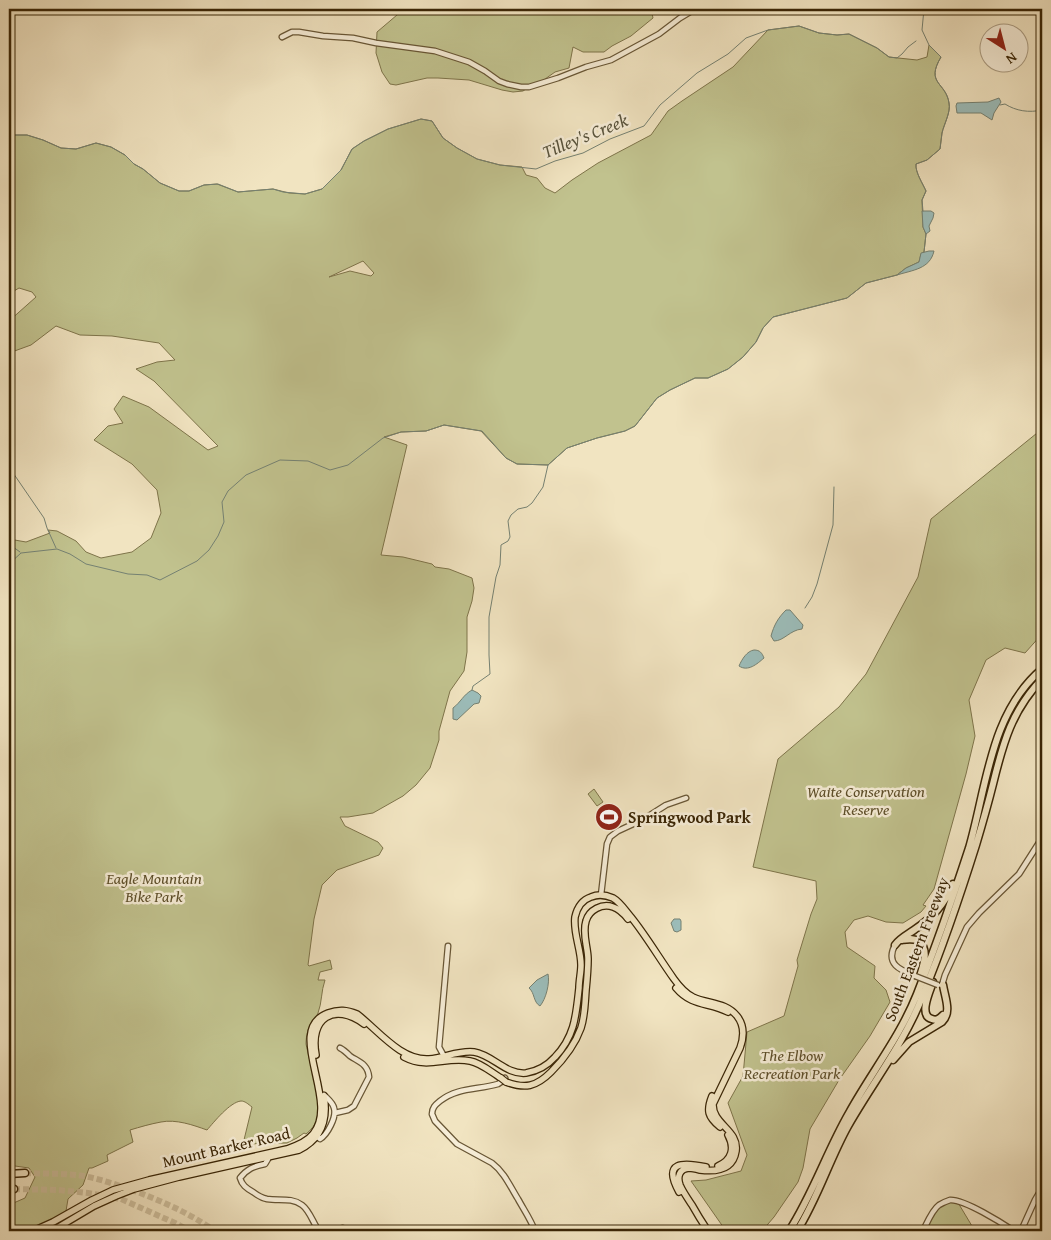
<svg xmlns="http://www.w3.org/2000/svg" width="1051" height="1240" viewBox="0 0 1051 1240" font-family="'Gentium Book Plus',serif">
	<style>
		.green { fill: #c1c28e; stroke: #7e744a; fill-rule: evenodd }
		.water { fill: #9cbdba; stroke: #758172 }
		.lines { fill: none; stroke-linecap: round; stroke-linejoin: round }
		.stream { stroke: #758172; stroke-width: 1 }
		.highway-tunnel { stroke: #cdbe9c; stroke-width: 6; stroke-dasharray: 6 3; stroke-linecap: butt }
		.minor-casing { stroke: #685635; stroke-width: 7 }
		.major-casing { stroke: #3b2606; stroke-width: 8 }
		.highway-casing { stroke: #3b2606; stroke-width: 9 }
		.minor { stroke: #f6edd7; stroke-width: 4.5 }
		.major { stroke: #f1e4c1; stroke-width: 5.5 }
		.highway { stroke: #f1e4c1; stroke-width: 6 }
		.minor-bridge-casing { stroke: #685635; stroke-width: 7; stroke-linecap: butt }
		.major-bridge-casing { stroke: #3b2606; stroke-width: 8; stroke-linecap: butt }
		.minor-bridge { stroke: #f6edd7; stroke-width: 4.5 }
		.major-bridge { stroke: #f1e4c1; stroke-width: 5.5 }
		.labels { text-anchor: middle; stroke-width: 5; stroke-linejoin: round; paint-order: stroke }
		.park-label { font-size: 16px; font-style: italic; fill: #5c4d28; stroke: #f6edd7 }
		.poi-label { font-size: 16px; font-weight: bold; fill: #3b2606; stroke: #f6edd7; text-anchor: start }
		.street-label { font-size: 16px; fill: #3b2606; stroke: #f6edd7 }
		.water-label { font-size: 18px; font-style: italic; fill: #58533c; stroke: #f6edd7 }
	</style>
	<rect width="100%" height="100%" fill="#f1e4c1"/>
	<filter id="stains"><feTurbulence type="fractalNoise" baseFrequency=".004" numOctaves="4"/><feColorMatrix values="0 0 0 0 .2 0 0 0 0 .09 0 0 0 0 .02 0 0 0 .5 -.17"/></filter>
	<radialGradient id="worn" r=".72"><stop offset=".6" stop-color="#630" stop-opacity="0"/><stop offset="1" stop-color="#630" stop-opacity=".3"/></radialGradient>
	<path class="green" d="M404,9h247l2,9 -22,18 -19,10 -8,6h-21l-10,-5 -4,21 -14,4 -17,12 -9,3 -6,4 -10,1 -11,-2 -33,-10 -31,-2h-11l-31,7 -6,-1 -8,-12 -6,-19 1,-21z
		M799,26l20,7 18,2 12,-1 28,14 12,9 28,3 10,-3 2,-12 12,12c-16,27 5,25 8,46 2,9 -5,21 -7,30 -1,5 -1,11 -2,16l-13,11 -11,4c-1,8 7,20 10,27l-4,9 1,27 3,7 -2,18 -3,2 -2,8 -13,6 -9,7 -31,8 -19,15 -74,19 -10,11 -7,14 -13,15 -15,12 -20,9h-13l-25,12 -13,8 -22,28 -10,5 -28,7 -30,10 -19,17 -31,-1 -11,-6 -25,-27 -37,-6 -18,6 -25,1 -17,5 23,8 -26,110 22,2 29,7 3,3 14,2 23,9 2,10 -2,13 -5,16v35l-3,19 -14,20 -11,40v9l-9,28 -14,17 -13,11 -30,17 -25,4h-8l5,9 33,16 5,6 -4,7 -42,15 -15,15 -8,34 -6,46 1,1 21,-6 2,9 -12,3 -2,8h7c-4,11 -3,23 -7,33 -2,5 -2,3 -5,7 -5,7 -7,16 -7,24 3,15 16,62 12,74 -3,7 -7,12 -12,16l-2,-1 -7,5 -10,5 -44,1 9,-37c-4,-3 -7,-6 -11,-6 -11,1 -27,21 -34,29 -14,-5 -31,-11 -46,-8 -11,2 -21,5 -31,8l3,12 -26,13 1,6 -16,7h-3l-6,17 -15,14 -2,12 -13,11 -20,9h-24v-26l16,-7 10,-21 -6,-9 -14,-2 -6,1v-628l17,3 24,-9 -2,-3 9,1 19,10 10,11 15,6 31,-6 19,-14 10,-25 -4,-23 -25,-26 -38,-24 14,-14 15,-3 -9,-14 9,-13 26,11 59,43 10,-4 -64,-65 -18,-12 21,-7 18,-2 -16,-17 -47,-7 -32,-1 -24,-9 -25,19 -22,8v-32l27,-24 -4,-5 -13,-4 -10,6v-159h18l16,5 18,8 15,1 20,-6 15,4 14,8 9,9 9,5 17,14 19,8h10l15,-6 13,-1 21,8 35,-3 16,4 16,1 17,-5 19,-19 11,-21 12,-8 24,-12 33,-10 11,2 11,17 14,10 20,11 23,6 22,2 4,8 11,3 8,10 10,5 17,-13 26,-17 53,-28 17,-24 14,-10 51,-34 35,-37zM363,261l11,12 -3,3 -21,-5 -21,6z
		M1042,429v205l-17,19 -20,-5 -19,12 -17,40 6,36 -9,38 -32,115 -11,16 3,1 -5,6 -18,11 -17,-1 -18,-6 -14,4 -9,12 2,15 28,19 -1,12 12,12 4,12 -20,34 -31,44 -29,49 -7,39 -5,14 -24,35 -12,14h-36l-35,-50 15,-1 35,-9 6,-16 -19,-52 15,-27 4,-44 37,-16 14,-50 -1,-6 14,-46 6,-15 -1,-18 -63,-14 25,-108 61,-52 27,-33 52,-97 13,-58z
		M594,789l9,13 -6,4 -9,-12z
		M957,1201l18,30h-49c2,-11 7,-24 18,-29 3,-1 9,-1 13,-1z"/>
	<path class="water" d="M999,98l2,4 -7,11 -2,7 -11,-7h-24l-1,-7 1,-3 31,-1z
		M922,211h9l3,2 -1,5 -4,8 1,5 -4,3 -3,-7z
		M929,251h5c-4,18 -21,19 -37,24l9,-7 13,-6 2,-9z
		M786,610h4l13,15 -1,4c-12,1 -18,12 -28,12l-3,-5c3,-11 7,-18 15,-26z
		M754,650c6,0 8,3 10,8 -7,6 -16,14 -25,8 3,-7 8,-15 15,-16z
		M472,690l6,3 3,3 -2,7 -5,1 -17,16 -4,-1v-11c8,-6 10,-13 19,-18z
		M674,919h6l1,2v9l-4,2 -3,-1 -3,-8z
		M548,974c2,9 -2,25 -8,32 -7,-4 -5,-13 -11,-18l8,-8z"/>
	<g class="lines">
		<path class="stream" d="M1000,105l5,-1c11,7 24,9 37,6
			M9,135h18l16,5 18,8 15,1 20,-6 15,4 14,8 9,9 9,5 17,14 19,8h10l15,-6 14,-1 20,8 35,-3 10,3 22,2 17,-5 19,-19 11,-21 12,-8 24,-12 33,-10 11,2 11,17 14,10 20,11 23,6 36,4 19,-8 28,-8 27,-14 34,-13 16,-21 37,-32 31,-19 18,-16 22,-8 31,-4 20,7 18,2 12,-1 28,14 12,9 8,1 5,-4 6,-7 8,-6
			M923,211l-1,-11 4,-9c-3,-7 -11,-19 -10,-27l11,-4 13,-11c1,-5 1,-11 2,-16 2,-9 9,-21 7,-30 -3,-21 -24,-19 -8,-46l-12,-12 -7,-15 2,-21
			M924,252l2,-18
			M9,467l35,51 3,10 9,20
			M9,544l11,8
			M9,564l12,-11 36,-4 13,5 16,10 42,10 19,1 13,5 37,-19 12,-11 9,-14 6,-14 -2,-20 6,-11 18,-16 34,-15 28,1 22,9 18,-5 35,-27 18,-6 25,-1 18,-6 38,6 24,27 11,6 31,1
			M805,608l7,-11 5,-13 16,-59 1,-38
			M472,690l1,-4 17,-12 -1,-19v-38l7,-40 4,-12 1,-20 7,-4 2,-4 -2,-16 3,-6 7,-6 9,-2 5,-4 11,-16 5,-22 19,-17 30,-10 28,-7 10,-5 22,-28 13,-8 25,-12h13l20,-9 15,-12 13,-15 7,-14 10,-11 74,-19 19,-15 31,-8"/>
		<path class="highway-tunnel" d="M25,1173c17,1 34,0 51,2 19,2 38,9 56,15 30,11 57,23 83,41
			M14,1189l44,1 30,3 33,6 54,24 15,8"/>
		<g class="minor-casing">
			<path id="minor" d="M282,37l10,-5h7l24,4 30,2 23,5 59,8 34,11 16,9 14,10 8,3 14,3h8l29,-9 28,-11 25,-7 48,-26 21,-16 15,-9
				M601,895l6,-51 3,-7 8,-6 26,-12 22,-14 20,-7
				M895,945c-10,19 5,25 20,31
				M942,985l3,-10 22,-48 12,-14 40,-39 23,-36
				M445,1058l-6,-11 9,-101
				M505,1078l-4,4 -3,2c-20,6 -40,3 -58,17 -5,4 -8,7 -8,13l3,7 22,23 35,19c12,9 18,23 26,36 6,11 13,21 17,32
				M335,1113l13,-3 6,-4 15,-29c-1,-13 -10,-15 -19,-21 -3,-3 -6,-6 -10,-8
				M315,1135l5,4c7,-4 17,-22 14,-31 -1,-5 -6,-9 -10,-13
				M268,1155v4l-3,5c-11,2 -18,5 -25,14 2,7 6,10 13,14 4,3 9,6 14,7 12,2 24,-2 35,6 8,6 11,18 17,26
				M331,1231l12,-3 5,3
				M923,1231c4,-8 9,-21 16,-26 3,-2 8,-4 11,-5 14,-1 52,23 64,31
				M1021,1231l14,-31 7,-12"/>
		</g>
		<g class="major-casing">
			<path id="major" d="M676,988c16,19 33,14 52,24
				M316,1055c-7,-37 18,-53 48,-31
				M404,1057c25,13 41,-1 66,4 11,2 21,11 31,17
				M506,1082c19,7 30,5 45,-10 12,-12 24,-27 30,-44 4,-12 4,-25 5,-38 1,-10 2,-20 2,-31 0,-12 -6,-25 -2,-38 3,-11 16,-18 27,-14 6,2 11,7 15,12
				M712,1096c-6,15 -4,21 8,31
				M718,1166c14,-6 17,-18 10,-31
				M679,1192c-17,-31 4,-30 27,-25
				M33,1231l20,-9 39,-22 21,-10 36,-10 138,-31c9,-3 20,-7 26,-15 28,-33 -30,-104 15,-121 11,-4 19,-3 29,1 21,16 44,47 72,45 15,-1 30,-9 45,-7 19,3 32,23 52,21 12,-2 21,-7 29,-16 20,-21 21,-42 24,-69 0,-8 2,-15 2,-23 0,-16 -8,-32 -6,-48 2,-9 7,-17 16,-20 7,-3 15,-2 22,1 7,4 12,12 18,19 16,20 28,41 43,62 5,7 11,14 19,18 15,7 33,5 44,19 8,10 7,21 3,32l-27,56c-1,20 26,26 23,47 -3,19 -20,21 -36,19 -4,-1 -8,-2 -11,-2 -10,1 -12,9 -9,17 3,7 8,14 12,20 5,9 10,17 16,26
				M52,1231l42,-25 22,-10 18,-7 45,-12 120,-27c22,-11 29,-30 25,-54"/>
		</g>
		<g class="highway-casing">
			<path id="highway" d="M902,940c6,-1 11,-2 16,1 12,8 5,25 2,35
				M895,945c5,-7 12,-10 19,-15 19,-13 30,-25 39,-46
				M933,982c-3,9 -15,34 -1,37 5,2 8,-1 11,-4
				M893,1060l16,-18 33,-20c10,-10 3,-24 1,-37
				M9,1174l16,-1
				M9,1189h5
				M789,1231c24,-37 38,-80 60,-118 22,-40 51,-76 68,-119 19,-48 36,-97 52,-146 18,-62 21,-135 73,-179
				M797,1231c21,-33 32,-71 51,-105 25,-44 57,-84 75,-131 20,-49 37,-99 53,-150 6,-20 12,-41 17,-61 10,-41 19,-74 49,-105"/>
		</g>
		<use href="#minor" class="minor"/>
		<use href="#major" class="major"/>
		<use href="#highway" class="highway"/>
		<g class="minor-bridge-casing">
			<path id="minor-bridge" d="M915,976l23,9"/>
		</g>
		<g class="major-bridge-casing">
			<path id="major-bridge" d="M501,1078l5,4"/>
		</g>
		<use href="#minor-bridge" class="minor-bridge"/>
		<use href="#major-bridge" class="major-bridge"/>
	</g>
	<defs>
		<g id="stadium-disc" transform="scale(1.4375)"><circle r="9.5" fill="#8f2418" stroke="#f6edd7"/><path d="M0-5a6.5 5 0 1 0 0 10a6.5 5 0 1 0 0-10ZM-3.5-1.8h7v3.6h-7Z" fill="#fff"/></g>
	</defs>
	<g fill-rule="evenodd">
		<use href="#stadium-disc" x="609" y="817"/>
	</g>
	<g class="labels">
		<g class="park-label">
			<text x="866" y="797">Waite Conservation<tspan x="866" dy="18">Reserve</tspan></text>
			<text x="154" y="884">Eagle Mountain<tspan x="154" dy="18">Bike Park</tspan></text>
			<text x="792" y="1061">The Elbow<tspan x="792" dy="18">Recreation Park</tspan></text>
		</g>
		<g class="poi-label">
			<text x="628" y="823">Springwood Park</text>
		</g>
		<g class="street-label">
			<text transform="translate(916 949) rotate(-69)" y="6">South Eastern Freeway</text>
			<text transform="translate(226 1147) rotate(-13)" y="6">Mount Barker Road</text>
		</g>
		<g class="water-label">
			<text transform="translate(585 136) rotate(-22)" y="6">Tilley's Creek</text>
		</g>
	</g>
	<rect width="1051" height="1240" fill="none" stroke="#f1e4c1" stroke-width="30"/>
	<rect x="10" y="10" width="1031" height="1220" fill="none" stroke="#3b2606" stroke-width="2.5"/>
	<rect x="15" y="15" width="1021" height="1210" fill="none" stroke="#3b2606"/>
	<g transform="translate(1004 48) rotate(144)"><circle r="24" fill="#f6edd7" stroke="#ab9d83"/>
	<path d="M0-4L9 19L0 12L-9 19Z" fill="#8f2418"/>
	<text y="-8" font-size="14" font-weight="bold" text-anchor="middle" fill="#3b2606">N</text>
	</g>
	<rect width="100%" height="100%" filter="url(#stains)"/>
	<rect width="100%" height="100%" fill="url(#worn)"/>
</svg>
